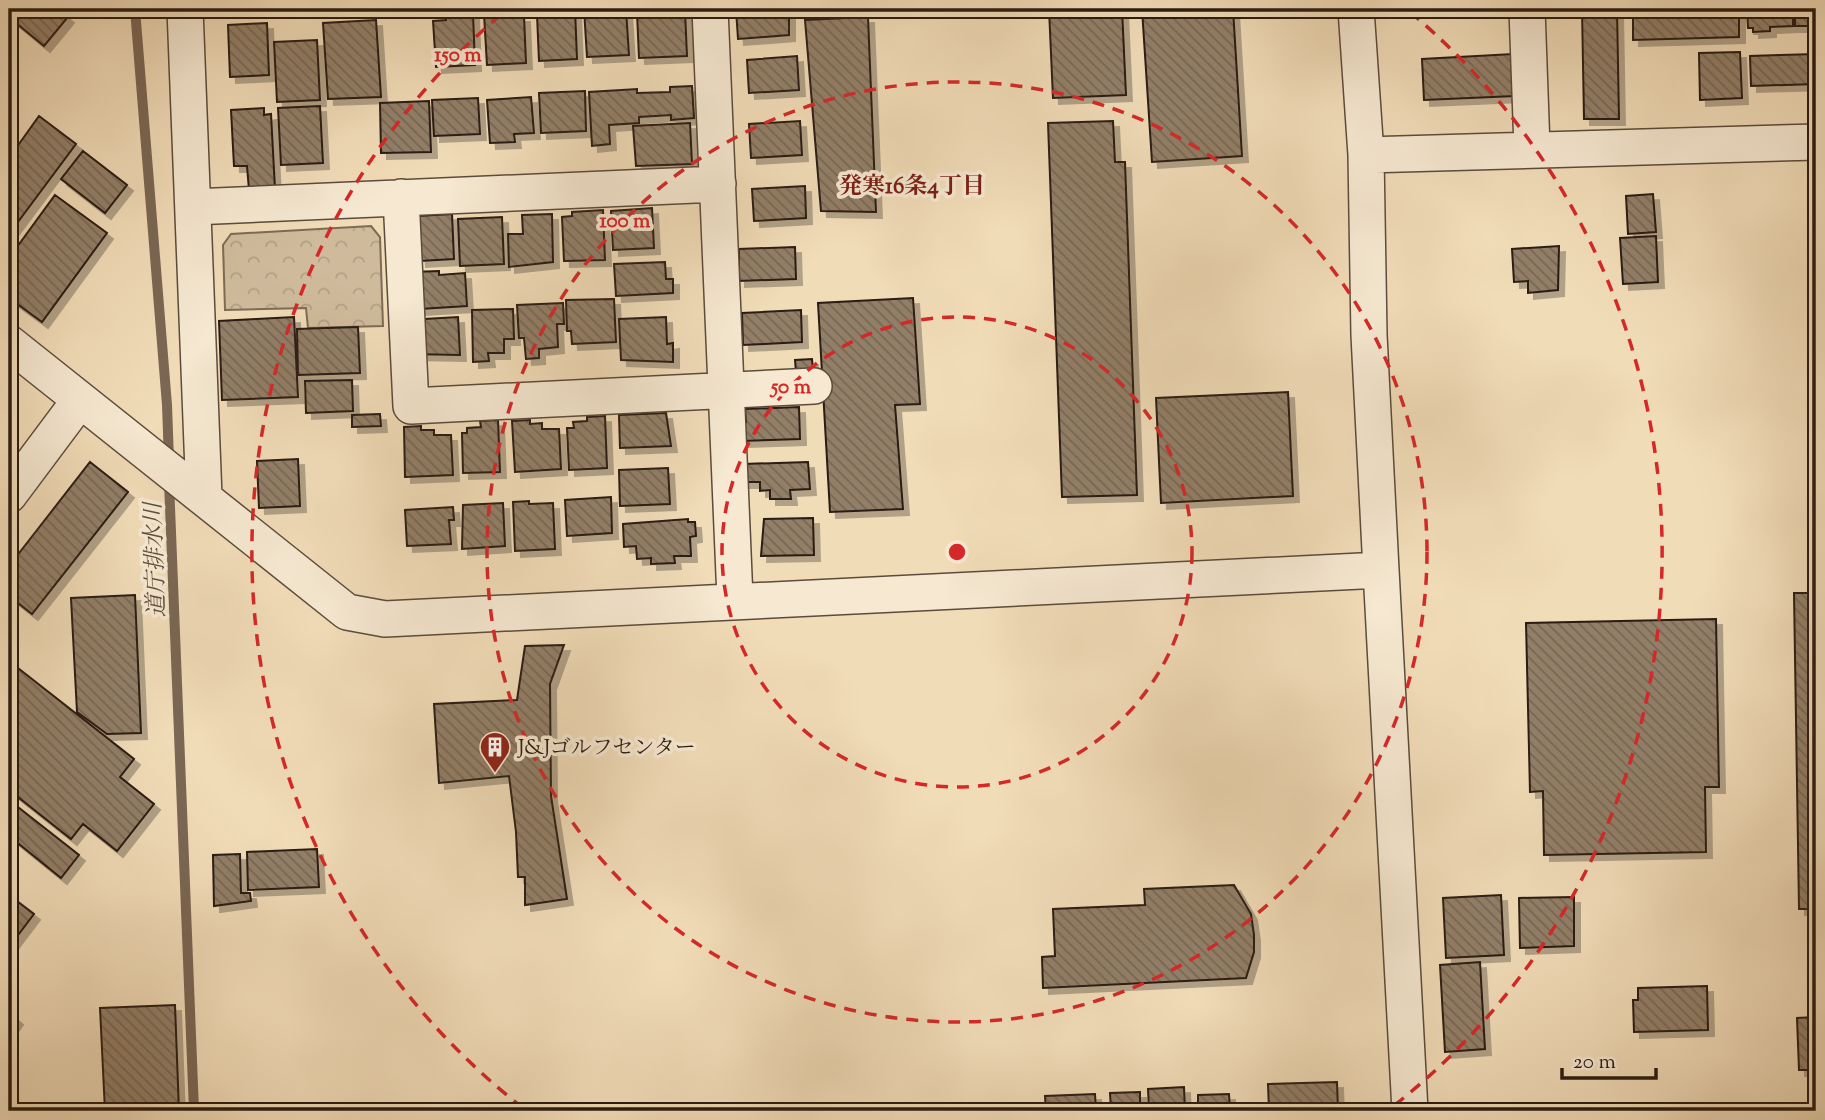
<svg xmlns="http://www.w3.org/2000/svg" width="1825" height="1120" viewBox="0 0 1825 1120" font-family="'Sorts Mill Goudy','Noto Serif JP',serif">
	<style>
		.forest { fill: url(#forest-crowns); stroke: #7d6b57; stroke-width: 2 }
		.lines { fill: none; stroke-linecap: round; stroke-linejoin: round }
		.stream { stroke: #7a6754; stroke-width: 10 }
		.building { fill: url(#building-back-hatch); stroke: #2b1b12; stroke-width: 2; filter: url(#shadow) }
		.minor-casing { stroke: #5c4b3c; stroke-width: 38 }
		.minor { stroke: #f6e8d1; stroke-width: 35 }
		.ring { fill: none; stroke: #d62828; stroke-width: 3.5; stroke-dasharray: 12 9 }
		.labels { text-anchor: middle; stroke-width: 7; stroke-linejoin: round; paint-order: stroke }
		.poi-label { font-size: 21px; fill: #2b1b12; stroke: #f6e8d1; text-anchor: start }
		.neighbourhood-label { font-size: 23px; font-weight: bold; fill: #7a1f14; stroke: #f6e8d1 }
		.water-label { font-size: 23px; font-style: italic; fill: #5f4e3e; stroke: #f6e8d1 }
		.centre { fill: #d62828; stroke: #f6e8d1; stroke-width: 3.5 }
		.ring-label { font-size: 21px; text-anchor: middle; font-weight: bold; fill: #d62828; stroke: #f6e8d1; stroke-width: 7; stroke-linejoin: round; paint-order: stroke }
	</style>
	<defs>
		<pattern id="forest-crowns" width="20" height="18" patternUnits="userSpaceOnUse" patternTransform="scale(1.75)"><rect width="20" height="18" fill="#cfbb9c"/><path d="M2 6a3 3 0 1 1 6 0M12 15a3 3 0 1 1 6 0" fill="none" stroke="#b2a085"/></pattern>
		<pattern id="building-back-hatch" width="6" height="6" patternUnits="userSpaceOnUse" patternTransform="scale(1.75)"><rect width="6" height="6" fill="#927f68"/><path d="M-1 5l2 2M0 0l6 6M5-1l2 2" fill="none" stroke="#776754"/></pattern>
		<filter id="shadow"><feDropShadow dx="6" dy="6" stdDeviation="0" flood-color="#0004"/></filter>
	</defs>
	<rect width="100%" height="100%" fill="#f1dcb8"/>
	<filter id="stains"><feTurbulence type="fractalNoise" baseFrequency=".00286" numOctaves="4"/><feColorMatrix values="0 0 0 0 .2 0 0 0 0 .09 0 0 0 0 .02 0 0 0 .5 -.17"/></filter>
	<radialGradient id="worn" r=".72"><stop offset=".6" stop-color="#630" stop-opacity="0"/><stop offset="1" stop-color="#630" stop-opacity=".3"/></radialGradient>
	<path class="forest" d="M371,226l9,11 3,89 -75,2 -2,-20 -81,2 -2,-65 8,-11z"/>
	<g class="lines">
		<path class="stream" d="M135,9l32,396 2,55
			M169,482l25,629"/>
	</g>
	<path class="building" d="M17,9h41l10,8 -24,29 -34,-28z
		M560,9h15l2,50 -38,2 -2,-46h12z
		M584,9l42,1 3,45 -42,2z
		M736,9h53v26l-51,4z
		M1049,9h73l4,86 -73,3z
		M1142,9h91l9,147 -90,6z
		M1582,9h35l2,110h-35z
		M1633,9h106v28l-106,3z
		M1747,9h46v17l-23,1v4l-17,1v-4h-5z
		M1795,9h21v17h-21z
		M685,11l2,45 -48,2 -2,-45z
		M473,13l2,52 -39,2 -3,-46 13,-1 -1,-6z
		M509,13l1,3h14l2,47 -39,2 -3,-51z
		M868,17l8,195 -55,-1 -16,-191z
		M376,20l5,77 -53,2 -5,-76z
		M267,23l2,52 -39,2 -2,-52z
		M317,40l3,60 -43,2 -3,-60z
		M1740,52l2,46 -42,2 -1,-47z
		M1513,54l2,42 -91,4 -2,-41z
		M1816,54v30l-65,2 -1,-30z
		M797,56l2,34 -50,3 -2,-33z
		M692,86l2,32 -23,2v-5l-32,2v6l-30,2 1,19 -18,2 -3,-54 48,-3v4l33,-1v-5z
		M1809,87h7v34h-7z
		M585,91l1,40 -45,2 -2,-40z
		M531,97l3,36 -20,1 1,8 -25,1 -3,-43z
		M478,98l2,36 -46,2 -2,-36z
		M429,101l2,51 -50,1 -1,-50z
		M320,106l3,57 -42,2 -3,-57z
		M264,108v7l7,-1 4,75 -26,1 -2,-24h-13l-3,-56z
		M39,116l37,28 -67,90v-76z
		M800,121l2,34 -51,3 -2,-34z
		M1113,121l2,41h10l12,333 -75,2 -14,-374z
		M690,123l2,41 -56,2 -3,-40z
		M83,151l44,34 -22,28 -44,-34z
		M805,186l1,32 -52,3 -2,-32z
		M1653,194l3,38 -28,2 -2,-38z
		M55,195l52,38 -65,89 -33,-24v-40z
		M652,208l2,40 -41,2 -2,-39z
		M603,210l2,50 -41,1 -2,-44 10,-1v-4z
		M452,214l2,45 -34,2 -3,-45z
		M552,214l1,48 -44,5 -1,-33h15l-1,-19z
		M502,217l2,47 -44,2 -2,-47z
		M1656,236l2,46 -35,2 -3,-46z
		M1559,246l-1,44 -30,3v-12l-14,1 -2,-33z
		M795,247l1,32 -57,2v-32z
		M665,262l1,17h7v14l-57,3 -2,-32z
		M439,271v4l26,-2 2,33 -47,3 -7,-37z
		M913,298l7,106 -25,1 8,104 -73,3 -12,-209z
		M614,299l2,43 -44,2 -1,-13h-4l-1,-31z
		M563,303l1,21h-7l1,23 -19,2v9l-13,1 -2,-21h-5l-2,-33z
		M513,309l1,30h-10v14h-16l1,8 -16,1 -1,-52z
		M801,310l1,32 -59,3 -1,-32z
		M294,317l4,80 -76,3 -3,-79z
		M458,317l2,38 -51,-1 -2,-34z
		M666,317l1,27 6,-1v19l-52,-2 -2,-41z
		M358,327l2,46 -62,2 -1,-46z
		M812,359l1,12 -17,1 -1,-12z
		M352,380l1,31 -47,2 -1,-32z
		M1288,392l5,104 -132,7 -5,-105z
		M799,407l1,32 -58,2 -1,-19h5l-1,-13z
		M666,413l5,33 -51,2 -1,-33z
		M380,414l1,12 -29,1v-12z
		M605,416l2,52 -38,2 -2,-42h7l-1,-6 14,-1v-4z
		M498,420l2,52 -37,1 -1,-40h5v-5l14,-1 -1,-6z
		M530,420v4l12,-1v6h17l2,40 -46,3 -3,-51z
		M421,426v4h13v5h17l2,40 -48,2 -1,-50z
		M298,459l2,47 -41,2 -2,-47z
		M90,462l38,30 -96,122 -23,-18v-30z
		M808,462l2,27 -20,1 1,9h-21v-9l-10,1v-9h-17v-18z
		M668,468l2,36 -50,2 -1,-36z
		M611,497l1,36 -45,3 -2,-36z
		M529,501v3l24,-1 2,46 -40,2 -2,-49z
		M503,503l2,43 -43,3 1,-44z
		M453,507l1,13h-5l2,24 -44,2 -2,-36z
		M813,518l1,37 -53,1 3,-37z
		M688,519v3h7l1,14 -6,1 1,19h-17l1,7 -24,1v-6l-14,1 -1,-13 -12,1 -1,-23z
		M1794,593h22v316h-17z
		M135,595l6,138 -34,1 -30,-22 -6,-114z
		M1716,619l3,168h-14l1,65 -162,3 -1,-64 -13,1 -4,-169z
		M564,645l-14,39 1,112 16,103 -42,6v-28h-7l-2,-45 -7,-56 -70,7 -5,-79 83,-4 8,-54z
		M9,661l125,98 -14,18 34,27 -37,47 -34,-27 -12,15 -62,-49z
		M9,800l70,55 -18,23 -52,-42z
		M317,849l2,38 -71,3 -1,-38z
		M240,854l1,39h9l1,8 -37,5 -1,-51z
		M1234,885l17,29 3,21v17l-8,26 -203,10 -1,-31 13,-1 -2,-47 92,-4 -1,-16z
		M9,895l25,19 -25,33z
		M1501,895l3,60 -58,3 -3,-60z
		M1574,897v49l-54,2 -1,-50z
		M1480,962l5,87 -40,3 -5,-87z
		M1707,986l1,44 -74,2 -1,-32h5v-12z
		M175,1005l4,106h-74l-5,-103z
		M9,1012l8,7 -8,11z
		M1816,1017v53h-17l-2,-52z
		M1337,1082l1,29h-69l-1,-27z
		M1184,1087l1,24h-36l-1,-22z
		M1140,1092v19h-29l-1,-18z
		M1095,1094l1,17h-50l-1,-15z
		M1229,1094l1,17h-32v-16z
		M865,1105l1,6h-30v-4z
		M911,1107l1,4h-32l-1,-2z"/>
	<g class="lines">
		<g class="minor-casing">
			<path id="minor" d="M185,9l19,488
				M710,9l25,590
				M1356,9l10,146 3,180 12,235 29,541
				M1527,9l5,139
				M1366,155l450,-13
				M401,197l10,209 403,-20
				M193,207l525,-23
				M9,343l338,269 38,7 996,-49
				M9,495l71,-95"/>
		</g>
		<use href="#minor" class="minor"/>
	</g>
	<g class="ring">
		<circle cx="957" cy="552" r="235"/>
		<circle cx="957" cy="552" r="470"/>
		<path d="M523 1108A705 705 0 0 1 504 12M1410 12A705 705 0 0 1 1391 1108"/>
	</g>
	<defs>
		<g id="building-pin" transform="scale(1.575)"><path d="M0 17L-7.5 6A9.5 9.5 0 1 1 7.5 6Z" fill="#8f2418" stroke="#f6e8d1"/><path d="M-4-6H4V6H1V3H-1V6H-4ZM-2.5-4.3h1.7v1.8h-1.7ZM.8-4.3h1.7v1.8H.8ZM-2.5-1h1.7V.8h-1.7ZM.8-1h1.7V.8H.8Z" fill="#fff"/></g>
	</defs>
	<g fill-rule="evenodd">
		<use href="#building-pin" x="495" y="747"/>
	</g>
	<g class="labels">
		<g class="poi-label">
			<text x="518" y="754">J&amp;Jゴルフセンター</text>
		</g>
		<g class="neighbourhood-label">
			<text x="912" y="193">発寒16条4丁目</text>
		</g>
		<g class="water-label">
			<text transform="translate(154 560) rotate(-92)" y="8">道庁排水川</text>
		</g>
	</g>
	<circle cx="957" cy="552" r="10" class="centre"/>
	<g class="ring-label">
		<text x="458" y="61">150 m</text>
		<text x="625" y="227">100 m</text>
		<text x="791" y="393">50 m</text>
	</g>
	<rect width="1825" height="1120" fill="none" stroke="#f1dcb8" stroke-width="35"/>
	<rect x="10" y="10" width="1804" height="1099" fill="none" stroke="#2b1b12" stroke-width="3.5"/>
	<rect x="18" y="18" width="1790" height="1085" fill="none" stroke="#2b1b12" stroke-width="2"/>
	<path d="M1562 1068v10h94v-10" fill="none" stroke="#2b1b12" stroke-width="3.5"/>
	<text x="1573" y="1068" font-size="21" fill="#2b1b12" stroke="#f6e8d1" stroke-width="5" paint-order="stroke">20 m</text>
	<rect width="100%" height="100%" filter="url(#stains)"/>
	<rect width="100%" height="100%" fill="url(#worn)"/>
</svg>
